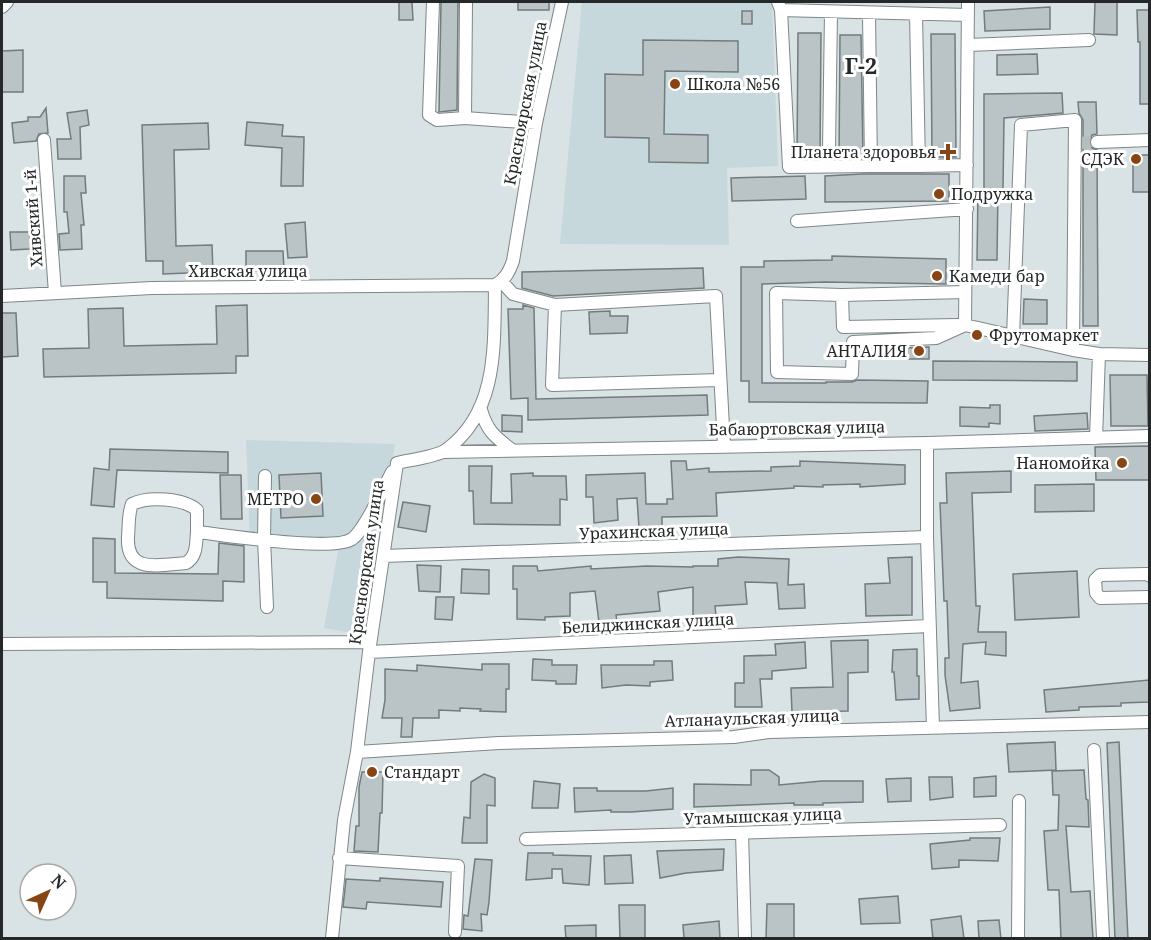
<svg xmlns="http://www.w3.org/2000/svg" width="1151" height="940" viewBox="0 0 1151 940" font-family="'Noto Serif',serif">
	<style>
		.built { fill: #c7d8dd }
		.building { fill: #bac3c5; stroke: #737b7d; stroke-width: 1.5 }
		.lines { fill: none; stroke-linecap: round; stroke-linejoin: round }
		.minor-tunnel { stroke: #b5bdbe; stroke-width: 12; stroke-dasharray: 12 6; stroke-linecap: butt }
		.minor-casing { stroke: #7e8688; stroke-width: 14 }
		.minor { stroke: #fff; stroke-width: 12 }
		.poi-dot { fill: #874415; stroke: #fff; stroke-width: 2 }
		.labels { text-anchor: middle; stroke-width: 6; stroke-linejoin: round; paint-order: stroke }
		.poi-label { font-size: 16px; fill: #242828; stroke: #fff; text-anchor: start }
		.street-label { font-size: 16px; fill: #242828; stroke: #fff }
		.district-label { font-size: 22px; font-weight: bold; fill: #242828; stroke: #fff }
	</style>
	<rect width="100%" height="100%" fill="#d9e2e4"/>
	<path class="built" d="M582,2l190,1 6,163 -51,2 2,77 -169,-1z
		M246,440l149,4 -33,191 -38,-7 14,-77 -88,-7z"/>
	<path class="building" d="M399,2h13l1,18h-14z
		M441,2h17l-1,108 -18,2z
		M518,2h31v8h-31z
		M1095,2h22v33l-23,-1z
		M1050,7v22l-65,2 -1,-20z
		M1137,10h12v94h-9v-62h-2z
		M742,11h10v13h-10z
		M798,33h23l-1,120h-23z
		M931,34h24l1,123h-24z
		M840,35h21l2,123h-24z
		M643,40l95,1v31l-73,-1 -1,63 44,1v28l-59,-1v-24l-44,-1v-63l38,1z
		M23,50v42h-21v-41z
		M1037,54l1,20 -41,1v-20z
		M1062,93l1,20 -59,5 -1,71h-5l-1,71h-20l1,-70h6v-96z
		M1078,102h18l1,32 -5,1 -3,7 1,5 7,3 1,176h-15v-206l-4,-7z
		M46,108l2,25 -9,1 -3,7 -22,2 -2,-20 16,-2v-4h12z
		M87,110l2,15 -9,2 1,32h-23l-1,-20h14l-4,-26z
		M247,122l36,3 -1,11 22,1 -1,49h-22l1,-38 -37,-3z
		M208,123l1,26 -35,1 2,96 36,-1 1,27 -50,2v-13h-17l-4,-136z
		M1133,155h16v37h-16z
		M862,174h87v27l-124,1v-26z
		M64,176h21l1,17h-5l3,32h-3l1,24 -22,1 -1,-16 10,-1 -2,-21h-3z
		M805,176l1,23 -74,2 -1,-23z
		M305,222l2,35 -19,1 -3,-34z
		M10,232h20v17l-19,1z
		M246,251h37l1,19 -38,1z
		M832,256l114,3v25l-121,-2 -63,2v99h64v-1h26l5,-2 71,1 -1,22 -178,-1v-21h-8v-114h23v-6l68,-1z
		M703,268l1,20 -151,8 -31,-8v-16z
		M1024,299l23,1v24h-24z
		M247,305l1,51h-12v17l-192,4 -1,-28 46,-1 -1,-39 35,-1 1,38 93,-2 -1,-38z
		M523,305l11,3 2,91 171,-4 1,20 -180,5v-22l-17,1 -3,-90h15z
		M610,311v5h18l-1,17 -37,1 -1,-22z
		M2,313h14l2,43 -16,1z
		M929,347v12h-23v-11z
		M933,361l144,1v19l-144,-1z
		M1110,375h37l1,51h-37z
		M990,405h10v19l-11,-1v4l-29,-1v-19l30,1z
		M1087,413l1,16 -53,2 -1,-15z
		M502,415l20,1v16l-20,-1z
		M1149,446v34h-53l-1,-33z
		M110,449l118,3v21l-111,-3 -3,37 -23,-2 3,-37 15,2z
		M671,461h15l1,9 22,-2v4l62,-1v-4l29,-1v-5l105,4v19l-45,3v-3l-37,1v2l-29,-1v2l-78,5 1,23 -55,1v10l-23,1 -2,-30 -20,1 1,21 -24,3 -1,-26h-7v-22l59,-2 1,31h21v-5h6z
		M469,466h23l-1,37h21l-1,-29 22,-1v3h33l1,24 -7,-1v26l-86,-1 -1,-33h-4z
		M1011,471v21l-39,1 4,113h4l-2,26h28v24l-21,-2 1,-12 -23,2 -2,39 17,-2 2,27 -30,3 -5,-36v-17h4l-2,-57h-3l-4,-98h7l-1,-30z
		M321,473l2,43 -42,2 -2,-43z
		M220,475h21l1,44h-21z
		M1094,484v27l-59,1v-27z
		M403,502l27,4 -4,26 -28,-5z
		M93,538l22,1v34l103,1 1,-31 25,3v36l-21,-1v20l-116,-3v-16h-14z
		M738,557l51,2 -1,26 16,-1 1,24 -26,1 -2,-26 -32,-1 2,22 -32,2 1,11h-23v-30l-35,5 2,19 -44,4 1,6 -18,1 -4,-31 -25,2v23l-25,1v3l-28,-1v-30h-4v-23h24l1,5 53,-5v3l56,-3 46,1v-1h25v-7z
		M912,557v58l-46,1 -1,-32 25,-1 -2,-25z
		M417,565l24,1 -1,26 -21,-1z
		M462,569l27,1v24l-28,-1z
		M1077,571l2,46 -64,3 -2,-46z
		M436,597h18l-2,23 -17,-1z
		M868,640v32l-20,1v38l-56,1 -1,-24 42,-1 -2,-46z
		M805,642l1,26 -34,3v8h-12l2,28h-27v-24h9v-27l32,-1 -1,-11z
		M917,649v27h2v23l-23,1 -2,-28h-2l1,-22z
		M533,659l19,1v5h25l-1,19h-20v-3l-24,-1z
		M654,661h18l1,19 -23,2v4l-24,-1 -24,3 -1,-23h53z
		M482,664h27v25h-3v23l-26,-1 1,-2 -21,-1v3l-21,-1v8h-26l-1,19h-11l1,-19h-20l3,-18v-31l32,2v-6l65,5z
		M1149,680v22l-28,1v3l-42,1v3l-33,2 -2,-22z
		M1055,742l1,28 -47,2 -2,-28z
		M1119,742l9,197h-13l-8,-196z
		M751,770h18l10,7v8l43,-4h41v21l-40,1v2h-29v-2l-100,4v-23l57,1z
		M1084,770l2,29 2,1 1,27 -23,-1 5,66 19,-1 3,48h-32l-2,-49h-11l-4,-59 14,-1 1,-35h-6l-1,-24z
		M362,772h21l-1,41h-2l-2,39 -24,-1 2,-25h3v-39z
		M484,774l11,4v28l-8,-1v38h-25l2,-26 6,1 1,-36z
		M996,776v20l-22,1v-19z
		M929,777h23l1,20 -23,3z
		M911,778v23l-23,1 -2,-23z
		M534,781l26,3 -2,24h-26z
		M574,788h23v3h49l27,-3v21l-42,3h-20v-2l-36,2z
		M970,838h30l-2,23 -39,-1v7l-27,2 -2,-25 40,-4z
		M724,849l-1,21 -37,3 -26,5 -3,-27z
		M528,853h25v2l38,1 -2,29 -26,-2 -1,-14h-10v9l-26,2z
		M631,855l2,28 -28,1 -1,-28z
		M475,859l17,1 -3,42 -2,13 -6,-1 1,17 -19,-2 1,-14 4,1z
		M380,878l63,4 -2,25 -74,-5 -1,7 -23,-2 3,-28 34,2z
		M898,896l2,27 -39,1 -2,-25z
		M767,904h27v35h-28z
		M619,905h26v34h-25z
		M961,916l3,23h-31l-2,-19z
		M999,920l2,19h-22l-1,-18z
		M719,921l1,18h-36l-1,-14z
		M596,925v14h-30l-1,-13z"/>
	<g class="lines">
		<path class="minor-tunnel" d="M1079,143l18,-1"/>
		<g class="minor-casing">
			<path id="minor" d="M433,2l-4,113 8,5 28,-2 71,5
				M778,2l3,8 8,157 82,-1
				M968,2l-3,323 108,25 26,4 51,1
				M2,7l5,-5
				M781,10l187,5
				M869,13l2,153h48l-3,-152
				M968,45l121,-5
				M465,118l1,-116
				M44,140l11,153
				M1097,142l53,-2
				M829,150l2,-138
				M919,166l48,-1
				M797,221l170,-12
				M502,282l11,12 42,11
				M842,295l-66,-2 1,79 75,2 1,-32 83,-4 29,-13
				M2,296l150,-8 343,-3
				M958,325l-115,2 -1,-32 123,-3
				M1013,337l8,-212 54,-5 -2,230
				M720,380l-168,5 3,-80 161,-9 8,150
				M481,410c6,21 14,27 31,40
				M1096,438l3,-84
				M927,443v94l6,191
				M444,452l483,-9 223,-7
				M265,476l-1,63 3,68
				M197,532c-1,11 0,25 -11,31 -27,2 -60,11 -58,-26 1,-11 0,-23 4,-33 16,-8 51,-6 65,6v22c28,3 136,20 155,7 13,-9 32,-52 40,-67
				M383,556l544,-19
				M1150,576l-3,-2 -47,1 -5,5 1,13 4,5 50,-1
				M2,644l368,-2
				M369,652l560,-26
				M1094,750l9,188
				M357,752l142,-9 235,-6 35,-5 381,-10
				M742,833l3,105
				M526,839l474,-14
				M339,858l119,8 -3,66
				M332,938l12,-118 13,-68 12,-100 28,-189c12,-3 39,-6 49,-13 53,-38 48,-107 49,-165 10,-5 14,-13 18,-24l23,-138 26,-121
				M1018,938l1,-137"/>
		</g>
		<use href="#minor" class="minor"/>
	</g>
	<g class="poi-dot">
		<circle cx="675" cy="84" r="6"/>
		<path d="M945 143h6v6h6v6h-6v6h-6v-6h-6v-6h6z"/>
		<circle cx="1136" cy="159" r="6"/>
		<circle cx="939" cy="194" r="6"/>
		<circle cx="937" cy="276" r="6"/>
		<circle cx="977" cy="335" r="6"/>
		<circle cx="919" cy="351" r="6"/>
		<circle cx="1122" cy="463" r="6"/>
		<circle cx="316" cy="499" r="6"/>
		<circle cx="372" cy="772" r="6"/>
	</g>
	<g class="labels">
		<g class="poi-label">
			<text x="687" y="90">Школа №56</text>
			<text x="936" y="158" text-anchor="end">Планета здоровья</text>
			<text x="1124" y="165" text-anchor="end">СДЭК</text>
			<text x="951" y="200">Подружка</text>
			<text x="949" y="282">Камеди бар</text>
			<text x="989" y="341">Фрутомаркет</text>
			<text x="907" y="357" text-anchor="end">АНТАЛИЯ</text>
			<text x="1110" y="469" text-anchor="end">Наномойка</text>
			<text x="304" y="505" text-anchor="end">МЕТРО</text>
			<text x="384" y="778">Стандарт</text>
		</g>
		<g class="street-label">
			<text transform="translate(525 103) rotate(-79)" y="6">Красноярская улица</text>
			<text transform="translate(33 218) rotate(-94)" y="6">Хивский 1-й</text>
			<text x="248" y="277">Хивская улица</text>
			<text transform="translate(797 428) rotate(-1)" y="6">Бабаюртовская улица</text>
			<text transform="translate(654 531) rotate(-2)" y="6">Урахинская улица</text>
			<text transform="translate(366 562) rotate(-82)" y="6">Красноярская улица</text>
			<text transform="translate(648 623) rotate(-3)" y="6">Белиджинская улица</text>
			<text transform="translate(752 718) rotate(-2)" y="6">Атланаульская улица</text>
			<text transform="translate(763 816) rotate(-2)" y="6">Утамышская улица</text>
		</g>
		<g class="district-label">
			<text x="861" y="74">Г-2</text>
		</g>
	</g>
	<rect width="1151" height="940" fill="none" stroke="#242828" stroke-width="6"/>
	<g transform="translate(48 892) rotate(45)"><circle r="28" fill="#ffffff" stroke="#a7a9a9" stroke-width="1.5"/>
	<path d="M0-4.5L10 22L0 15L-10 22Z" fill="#874415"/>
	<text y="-9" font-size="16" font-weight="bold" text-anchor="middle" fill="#242828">N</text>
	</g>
</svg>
